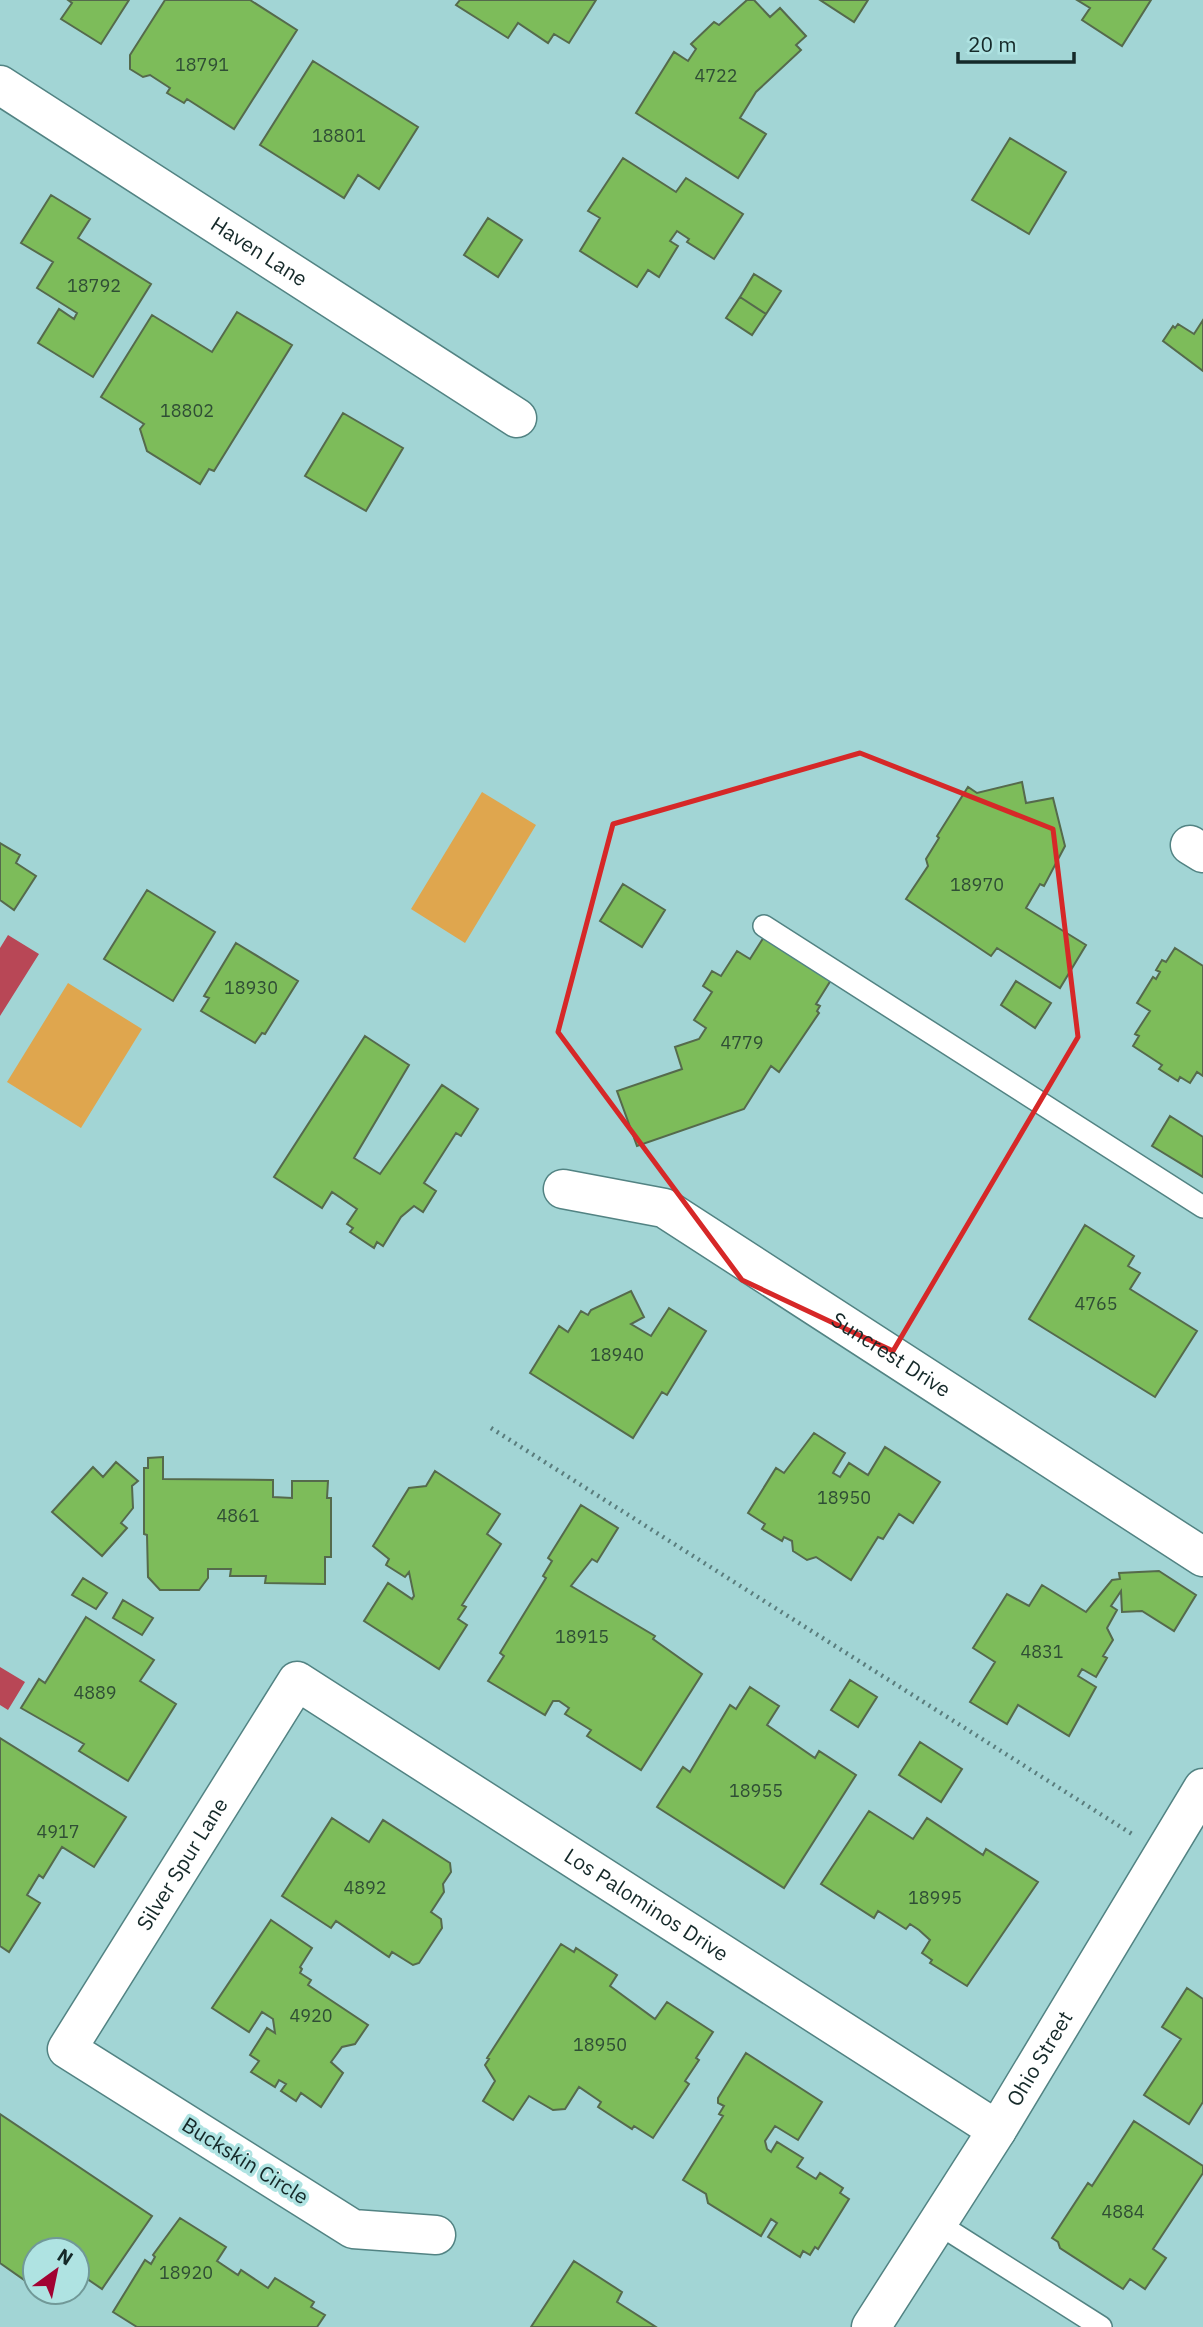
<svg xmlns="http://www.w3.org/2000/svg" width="1203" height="2327" viewBox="0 0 1203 2327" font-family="'IBM Plex Sans',sans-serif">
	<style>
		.green { fill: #dfa64e }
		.water { fill: #b84756 }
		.building { fill: #7dbc5a; stroke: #556a4c; stroke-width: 2 }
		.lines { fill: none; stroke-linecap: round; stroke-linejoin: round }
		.service-casing { stroke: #528383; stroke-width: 24 }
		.minor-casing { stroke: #528383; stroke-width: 41 }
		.path { stroke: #5a7d7d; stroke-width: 4.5; stroke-dasharray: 2 5; stroke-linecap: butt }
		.service { stroke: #fff; stroke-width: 21 }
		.minor { stroke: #fff; stroke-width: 38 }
		.marked { fill: none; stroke: #d62828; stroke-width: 5; stroke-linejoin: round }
		.labels { text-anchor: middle; stroke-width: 7; stroke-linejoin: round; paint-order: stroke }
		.number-label { font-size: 18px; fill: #2f4e35 }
		.street-label { font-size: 21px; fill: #152929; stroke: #afe3e2 }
	</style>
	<rect width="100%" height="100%" fill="#a2d5d5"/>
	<path class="green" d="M482,792l54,33 -71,118 -54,-34z
		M68,983l74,46 -61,99 -74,-46z"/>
	<path class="water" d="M8,935l31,19 -39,62v-68z
		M0,1667l25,15 -17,28 -8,-5z"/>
	<path class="building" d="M68,0h61l-28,44 -40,-25 11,-16z
		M165,0h85l47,30 -63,99 -47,-30 -3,4 -17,-10 3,-5 -20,-13 -7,2 -13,-8v-14z
		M460,0h136l-27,43 -15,-9 -6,9 -30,-20 -10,15 -52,-33z
		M747,0h7l16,17 10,-9 26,28 -10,9 5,5 -45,42 -16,26 26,16 -28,44 -102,-65 38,-61 14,9 8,-12 -5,-5 23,-22 5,3z
		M820,0h48l-14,22z
		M1077,0h74l-29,46 -40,-26 8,-12z
		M313,61l105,66 -39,62 -21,-14 -14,23 -84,-53z
		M1010,138l56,34 -37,62 -57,-34z
		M623,158l53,34 10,-14 57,36 -29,45 -27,-17 2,-3 -12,-8 -7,10 8,5 -19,31 -11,-7 -11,17 -57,-36 20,-33 -12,-7z
		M51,195l39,24 -12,19 73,46 -58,93 -55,-34 21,-34 15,10 3,-6 -40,-25 16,-26 -32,-19z
		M488,218l34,22 -24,37 -34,-22z
		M754,274l27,17 -15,23 -26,-17z
		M740,297l26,17 -14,21 -26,-17z
		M237,312l55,33 -78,126 -5,-2 -9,15 -53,-33 -7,-22 4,-5 -43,-27 51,-82 60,37z
		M1203,320v51l-40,-30 10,-15 2,2 3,-4 16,10z
		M343,413l60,35 -37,63 -61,-35z
		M1022,782l4,21 27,-5 12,48 -21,40 -4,-2 -14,24 60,37 -26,43 -63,-40 -6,8 -85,-57 22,-33 -2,-7 13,-21 -2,-2 31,-49 9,6z
		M0,843l20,12 -4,8 20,13 -22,34 -14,-10z
		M623,884l42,26 -23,37 -42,-26z
		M147,890l68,42 -42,69 -69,-42z
		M764,937l67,43 -15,24 4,2 -3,5 2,2 -40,59 -8,-6 -27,43 -107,37 -20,-55 65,-22 -7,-22 24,-8 7,-11 -12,-8 18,-28 -9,-6 9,-15 9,5 16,-25 13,8z
		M236,943l62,38 -33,53 -3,-1 -7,10 -54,-32 8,-13 -5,-2z
		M1175,948l28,18v110l-6,-4 -7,11 -10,-6 -2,4 -19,-12 3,-4 -29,-19 6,-10 -4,-2 15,-23 -13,-8 16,-26 3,2 4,-7 -4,-2 6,-10 4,2z
		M1016,981l35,22 -16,25 -34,-23z
		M365,1036l44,29 -55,93 26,16 62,-89 36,24 -17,27 -5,-3 -32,50 12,8 -13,21 -9,-6 -13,11 -18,29 -6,-4 -3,6 -24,-16 3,-4 -6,-4 10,-15 -25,-17 -10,16 -48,-31z
		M1170,1116l33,21v40l-51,-31z
		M1085,1225l49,31 -6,10 12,7 -10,16 67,42 -42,66 -126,-78z
		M631,1291l13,26 -13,7 20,12 18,-28 37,23 -39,64 -5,-3 -29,46 -103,-65 29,-47 9,6 13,-21 7,4 3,-5z
		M814,1433l31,20 -12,20 7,4 9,-14 19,12 17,-28 55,35 -27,41 -14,-9 -16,25 -5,-2 -27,43 -35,-23 -9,3 -14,-9 -1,-10 -8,-4 -2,4 -20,-12 3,-5 -17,-11 28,-45 8,5z
		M163,1457v22l110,1v17l19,1v-17h36l-1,17h4v59h-6v27l-60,-1 1,-7h-36l1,-7h-23v9l-9,12h-39l-12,-13 -1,-42 -3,-1v-66h4v-10z
		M116,1462l22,19 -6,5 1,22 -12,15 6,5 -25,28 -50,-44 41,-45 10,10z
		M435,1471l65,43 -13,20 14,10 -39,61 4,2 -8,12 9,6 -28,44 -75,-48 24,-38 24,16 2,-3 -5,-24 -4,5 -19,-12 3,-6 -16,-13 36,-58 17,-2z
		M581,1505l37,23 -21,34 -5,-3 -21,27 84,50 -2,3 49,35 -61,96 -54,-34 4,-6 -26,-16 4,-6 -10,-7h-6l-8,14 -57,-34 16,-25 -4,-3 46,-75 -3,-2 9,-15 -4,-3z
		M1159,1571l37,24 -22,36 -32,-20 -20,1 -1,-21 -10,15 6,4 -10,18 6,12 -10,16 4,2 -11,19 -14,-8 -4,7 18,11 -27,49 -51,-31 -11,19 -37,-22 25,-40 -22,-14 34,-54 22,12 13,-21 44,27 26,-32 8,-1 -1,-6z
		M83,1578l24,15 -11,16 -24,-14z
		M123,1600l30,18 -11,17 -29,-17z
		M86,1617l68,43 -14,21 36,23 -48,77 -49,-30 5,-7 -63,-36 18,-29 6,4z
		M850,1680l27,17 -19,30 -27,-17z
		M750,1687l29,19 -12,19 48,33 4,-7 37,24 -72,113 -127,-81 26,-40 7,5 40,-67 6,4z
		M0,1738l126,79 -32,50 -32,-20 -19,31 -4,-3 -12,20 13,8 -31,49 -9,-6z
		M920,1742l42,27 -21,33 -42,-27z
		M869,1811l44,28 14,-21 56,37 3,-6 52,33 -71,104 -37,-23 2,-3 -10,-7 8,-13 -11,-10 -9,-6 -4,5 -28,-18 -4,7 -53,-34z
		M332,1818l37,24 14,-22 67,43 1,9 -8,12 1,8 -13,20 10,7 1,9 -23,35 -6,2 -21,-13 -3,5 -53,-36 -5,7 -49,-32z
		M271,1920l41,28 -12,19 2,2 -2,4 11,7 -3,5 60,40 -13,19 -13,3 -11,15 12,11 -22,34 -20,-14 -5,8 -15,-10 5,-7 -7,-4 -4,7 -24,-15 8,-11 -9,-6 17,-27 8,5 -2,-14 -11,-7 -13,20 -37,-24z
		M561,1944l13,8 2,-4 41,27 -7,11 45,33 12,-17 46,30 -17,26 3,2 -14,21 4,3 -36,54 -19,-12 -2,3 -34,-22 3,-5 -22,-15 -14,22 -12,1 -24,-14 -16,24 -30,-19 12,-20 -10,-16 4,-6 -2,-1z
		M1187,1988l16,11v103l-14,22 -45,-29 37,-56 -19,-12z
		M746,2053l76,49 -24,38 -23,-14 -10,15 2,8 4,3 6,-10 26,16 -6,9 19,12 4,-6 23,15 -3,5 9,6 -31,50 -3,-2 -5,8 -7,-4 -3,6 -32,-20 9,-14 -6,-4 -10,17 -53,-33 -2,-9 -23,-14 40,-64 -4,-2 5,-8 -6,-3v-5z
		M0,2114l152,102 -50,73 -25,-17v-22h-42v27l-5,7 -30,-21z
		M1134,2121l69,45v7l-50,76 13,9 -21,31 -15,-10 -7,10 -63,-41 -2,-6 -6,-4 36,-55 4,3z
		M180,2218l46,29 -9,14 21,14 3,-5 27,18 7,-10 39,24 -3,5 14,8 -8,12h-180l-24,-15 32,-52 6,4 4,-7 -2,-2z
		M574,2261l48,31 -5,10 39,25h-125z"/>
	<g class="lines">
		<g class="service-casing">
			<path id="service" d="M764,926l439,281
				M937,2223l164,104"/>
		</g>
		<g class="minor-casing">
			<g id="minor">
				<path id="s1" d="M0,85l517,333"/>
				<path d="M1190,845l13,8"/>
				<path id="s2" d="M563,1189l101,19 539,349"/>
				<path id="s3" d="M436,2235l-83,-6 -286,-180 230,-368 700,449"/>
				<path id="s4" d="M871,2327l126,-197 206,-342"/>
			</g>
		</g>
		<path class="path" d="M491,1428l641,406"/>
		<use href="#service" class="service"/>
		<use href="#minor" class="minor"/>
	</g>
	<path class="marked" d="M860,753l193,76 25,208 -185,314 -151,-71 -184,-248 55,-208z"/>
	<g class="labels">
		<g class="number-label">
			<text x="202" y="71">18791</text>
			<text x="716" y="82">4722</text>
			<text x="339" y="142">18801</text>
			<text x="94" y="292">18792</text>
			<text x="187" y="417">18802</text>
			<text x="977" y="891">18970</text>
			<text x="251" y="994">18930</text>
			<text x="742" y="1049">4779</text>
			<text x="1096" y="1310">4765</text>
			<text x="617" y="1361">18940</text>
			<text x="844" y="1504">18950</text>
			<text x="238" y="1522">4861</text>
			<text x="582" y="1643">18915</text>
			<text x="1042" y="1658">4831</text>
			<text x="95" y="1699">4889</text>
			<text x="756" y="1797">18955</text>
			<text x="58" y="1838">4917</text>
			<text x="365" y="1894">4892</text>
			<text x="935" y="1904">18995</text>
			<text x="311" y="2022">4920</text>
			<text x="600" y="2051">18950</text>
			<text x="1123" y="2218">4884</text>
			<text x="186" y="2279">18920</text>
		</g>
		<g class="street-label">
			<text dy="7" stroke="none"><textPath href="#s1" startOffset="308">Haven Lane</textPath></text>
			<text dy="7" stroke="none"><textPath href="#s2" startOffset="373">Suncrest Drive</textPath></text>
			<text dy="7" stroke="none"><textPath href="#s3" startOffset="639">Silver Spur Lane</textPath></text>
			<text dy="7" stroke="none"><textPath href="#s3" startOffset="1270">Los Palominos Drive</textPath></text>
			<text dy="7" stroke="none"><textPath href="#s4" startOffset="317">Ohio Street</textPath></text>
			<text transform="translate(245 2161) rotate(32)" y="7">Buckskin Circle</text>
		</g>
	</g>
	<g transform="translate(56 2271) rotate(33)"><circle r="33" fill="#afe3e2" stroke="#719998" stroke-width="2"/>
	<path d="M0-5L12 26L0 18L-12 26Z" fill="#a20232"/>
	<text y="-10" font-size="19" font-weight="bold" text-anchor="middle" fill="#152929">N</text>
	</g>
	<path d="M958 52v10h116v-10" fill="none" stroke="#152929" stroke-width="3.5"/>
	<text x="968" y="52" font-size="21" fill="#152929" stroke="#afe3e2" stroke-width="5" paint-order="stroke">20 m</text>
</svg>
